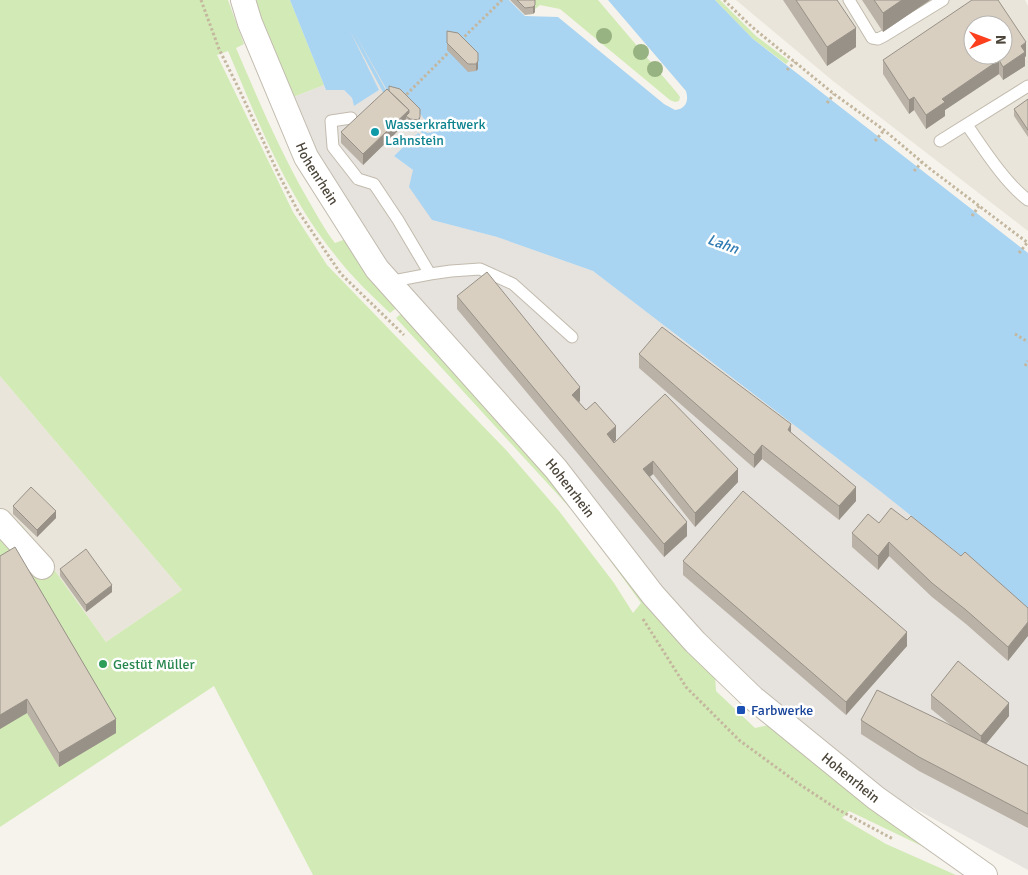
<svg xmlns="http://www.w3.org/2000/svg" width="1028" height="875" viewBox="0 0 1028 875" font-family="Signika,sans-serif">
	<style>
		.residential { fill: #eae5da; fill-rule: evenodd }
		.industrial { fill: #e6e2dd }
		.green { fill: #d2eab5 }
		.water { fill: #a9d4f2 }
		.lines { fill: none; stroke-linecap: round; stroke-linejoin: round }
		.stream { stroke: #a9d4f2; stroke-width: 6 }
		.service-casing { stroke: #c2bbae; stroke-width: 13 }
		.minor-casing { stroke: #c2bbae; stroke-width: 26 }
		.path { stroke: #c4b79f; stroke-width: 3; stroke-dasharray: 2.5 2.5; stroke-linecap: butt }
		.service { stroke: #fff; stroke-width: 11 }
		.minor { stroke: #fff; stroke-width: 24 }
		.tree { fill: #97b381 }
		.wall { fill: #bab2a6 }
		.shaded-wall { fill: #979187 }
		.building { fill: #d8cfc1; stroke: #979187; fill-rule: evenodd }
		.culture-dot { fill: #0f9aa8; stroke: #fff; stroke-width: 2 }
		.leisure-dot { fill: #2e9e5b; stroke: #fff; stroke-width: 2 }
		.transit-dot { fill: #1a4fb4; stroke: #fff; stroke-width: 2 }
		.labels { text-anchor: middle; stroke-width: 5; stroke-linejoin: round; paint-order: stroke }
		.culture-label { font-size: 14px; fill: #0d838f; stroke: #fff; text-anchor: start }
		.street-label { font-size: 14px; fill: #4b4439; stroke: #fff }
		.leisure-label { font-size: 14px; fill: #27864d; stroke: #fff; text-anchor: start }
		.transit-label { font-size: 14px; fill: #164399; stroke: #fff; text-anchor: start }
		.water-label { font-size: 15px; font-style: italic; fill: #2e7ab2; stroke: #fff }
	</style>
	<rect width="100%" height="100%" fill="#f6f3ec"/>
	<path class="residential" d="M736,0h289l3,6v225l-195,-150zM973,25h30v30h-30z
		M0,376l182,214 -76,52 -84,-117 -22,14z"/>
	<path class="industrial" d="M353,30l48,66 20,19 18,25 -7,2 -14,-9 -24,23 19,14 19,50 65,17 96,34 287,220 148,118v261l-140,-76 -132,-107 -96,-96 -278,-334 -55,-78 -39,-80 36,-14 2,5h18l8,8 2,8 25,-16 -30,-59z"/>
	<path class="green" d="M0,0h228l16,44 -8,4c22,51 43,101 71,150 9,15 17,31 28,45l11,-4 53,67 -9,7c-19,-18 -39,-37 -55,-58 -49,-60 -77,-134 -107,-204l-11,4 76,157 34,53 180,186 52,60 55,72 19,30 8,-10 -60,-83 -185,-202 7,-6 100,108 212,254 1,17 39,37 14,-3 157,123 -77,-37 -7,7 44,26 70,31h-643l-99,-189 -214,141v-288l22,-14 84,117 76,-52 -182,-214z
		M252,0h38l34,85 -36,14z
		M531,0h67l80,94 2,3 -1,4 -4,1 -5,-2 -110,-91 -20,-4 -5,4z
		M715,0h5l36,36 33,25 -3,3 -33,-25z"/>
	<path class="water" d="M290,0h219l16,16 33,1 106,87 11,6c11,-1 14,-9 11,-19l-78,-91h107l38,39 275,214v356l-148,-118 -287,-220 -96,-34 -65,-17 -23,-33 4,-17 -19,-14 24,-23 14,9 7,-2 -18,-25 -20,-19 -13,-4 -35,-62 35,64 39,39 1,6 -43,-43 -35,-65 29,59 -25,16 -2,-8 -8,-8h-18z"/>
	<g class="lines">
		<path class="stream" d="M427,136l8,-1 5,5"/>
		<g class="service-casing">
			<path id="service" d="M849,0l23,38 6,1 6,-3 59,-36
				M351,118l-20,3 2,26 25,32 16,5 24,36 32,54 -42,8
				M967,125c16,23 38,58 61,75
				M940,141l88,-55
				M430,274l21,-3 29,-2 33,15 59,53"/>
		</g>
		<g class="minor-casing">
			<g id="minor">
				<path id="s1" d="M243,0l7,23 56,134 71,112 179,200 97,126 42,47 58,56 123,100 109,77"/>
				<path d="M0,521l42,46"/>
			</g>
		</g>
		<path class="path" d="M201,0l18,49 19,38 41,88 19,36 43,63 63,61
			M724,0l28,27 82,67 50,36 45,38 99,75
			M461,40l41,-40
			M787,70l8,-8
			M403,98l48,-48
			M827,103l7,-9
			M875,141l9,-11
			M914,171l8,-9
			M972,216l7,-10
			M1019,253l8,-10
			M1015,334l13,8
			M1025,366l3,-5
			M643,619l43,68 53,53 60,44 38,25 56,30"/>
		<use href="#service" class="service"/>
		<use href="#minor" class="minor"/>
	</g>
	<g class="tree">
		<circle cx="604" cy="36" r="8"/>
		<circle cx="641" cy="52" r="8"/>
		<circle cx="655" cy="69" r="8"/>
	</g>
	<path class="wall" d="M510,0h25v12l-2,2 -8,1z
		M783,0h54l19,47 -29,19z
		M862,0h68l-47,32z
		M447,31l31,22v16l-2,2 -8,1 -21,-22z
		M1026,56l-1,1v9l-22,14 -4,-6 -54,36v6l-19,13 -12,-19 -5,4 -26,-40v-14z
		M389,91l31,18v16l-2,2 -8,-1 -4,-3 -43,42 -22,-22v-11z
		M1028,99v38l-14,-21v-7z
		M457,296l123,105 -1,1 7,8 30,30 -3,2 1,1 124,39 -43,45 -42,-53 -3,3 37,59 -23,21 -207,-248z
		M639,354l152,79 65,68 -17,19 -77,-61 -8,9 -115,-100z
		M13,506l43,12 -19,19 -24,-23z
		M907,520l54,36 67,52 -20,53 -42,-37 -34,-27 -43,-41 -11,14 -26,-23v-14l27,-10z
		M0,556l116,177 -57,34 -32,-54 -27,16z
		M683,561l224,85 -61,69 -163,-140z
		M60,569l52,23 -26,20 -26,-36z
		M931,695l78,21 -23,28 42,22v62l-109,-57 -58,-37v-14l92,7 -22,-18z"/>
	<path class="shaded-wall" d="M902,0h28l-47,32v-19z
		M535,5v7l-2,2v-7z
		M856,28v19l-29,19v-19z
		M1026,42v14l-1,1v9l-22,14v-13l18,-21z
		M999,60v14l-54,36v6l-19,13v-14l16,-16z
		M478,61v8l-2,2v-7z
		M914,97v13l-5,4v-14z
		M409,110v9l-3,-3v7l-43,42v-11z
		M420,117v8l-2,2v-7z
		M580,387v14l-8,7v-13z
		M791,424v14l-3,-8z
		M616,426v14l-9,8v-14z
		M762,445v14l-8,9v-13z
		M653,461v13l-10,8v-13z
		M738,469v13l-43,45v-14z
		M856,487v14l-17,19v-14z
		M56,511v7l-19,19v-7z
		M687,522v14l-23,21v-13z
		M889,542v14l-11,14v-14z
		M112,585v7l-26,20v-7z
		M1028,622v14l-20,25v-14z
		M907,632v14l-61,69v-13z
		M27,699v14l-27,16v-14z
		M1009,703v13l-28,34v-14z
		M116,719v14l-57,34v-14z"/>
	<path class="building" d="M517,0h18v5l-2,2 -8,1z
		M796,0h41l19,28 -29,19z
		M874,0h28l-19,13z
		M972,0h26l28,42 -5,4 4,6 -22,15 -4,-7 -57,39 3,3 -19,13 -12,-18 -5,3 -26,-40zM973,25h30v30h-30z
		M447,31l11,2 20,20v8l-2,3h-8l-21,-21z
		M389,86l11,3 20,20v8l-2,3 -8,-1 -4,-3 3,-3v-3l-20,-19z
		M387,89l22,21 -46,44 -22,-22z
		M1028,99v31l-14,-21z
		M487,272l93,115 -8,8 14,15 9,-8 21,24 -9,8 7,9 51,-49 73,75 -43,44 -42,-52 -10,8 44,53 -23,22 -207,-248z
		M662,327l129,97 -3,6 68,57 -17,19 -77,-61 -8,10 -115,-101z
		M31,487l25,24 -19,19 -24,-24z
		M743,491l164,141 -61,70 -163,-141z
		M891,508l16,12 4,-4 50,40 4,-4 63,56v14l-20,25 -42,-37 -34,-27 -43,-41 -11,14 -26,-23 16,-19 11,9z
		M15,547l101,172 -57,34 -32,-54 -27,16v-159z
		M86,549l26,36 -26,20 -26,-36z
		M958,661l51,42 -28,33 -50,-41z
		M877,690l67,32 84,44v48l-109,-57 -58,-37z"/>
	<circle class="culture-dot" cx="375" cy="132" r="5"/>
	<circle class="leisure-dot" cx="103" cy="664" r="5"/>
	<rect class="transit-dot" x="736" y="705" width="10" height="10" rx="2.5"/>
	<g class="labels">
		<g class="culture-label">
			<text x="385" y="129">Wasserkraftwerk<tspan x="385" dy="16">Lahnstein</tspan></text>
		</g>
		<g class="street-label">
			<text dy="5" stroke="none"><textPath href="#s1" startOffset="189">Hohenrhein</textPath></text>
			<text dy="5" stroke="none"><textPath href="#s1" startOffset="594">Hohenrhein</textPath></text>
			<text dy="5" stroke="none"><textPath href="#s1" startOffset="999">Hohenrhein</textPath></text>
		</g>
		<g class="leisure-label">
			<text x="113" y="669">Gestüt Müller</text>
		</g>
		<g class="transit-label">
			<text x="751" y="715">Farbwerke</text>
		</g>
		<g class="water-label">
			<text transform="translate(723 244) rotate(20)" y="5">Lahn</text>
		</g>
	</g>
	<g transform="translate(988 40) rotate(89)"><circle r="24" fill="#ffffff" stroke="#b7b4b0"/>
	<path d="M0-4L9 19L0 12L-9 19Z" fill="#fc3f1d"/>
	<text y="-8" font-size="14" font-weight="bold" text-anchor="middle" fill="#4b4439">N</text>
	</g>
</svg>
